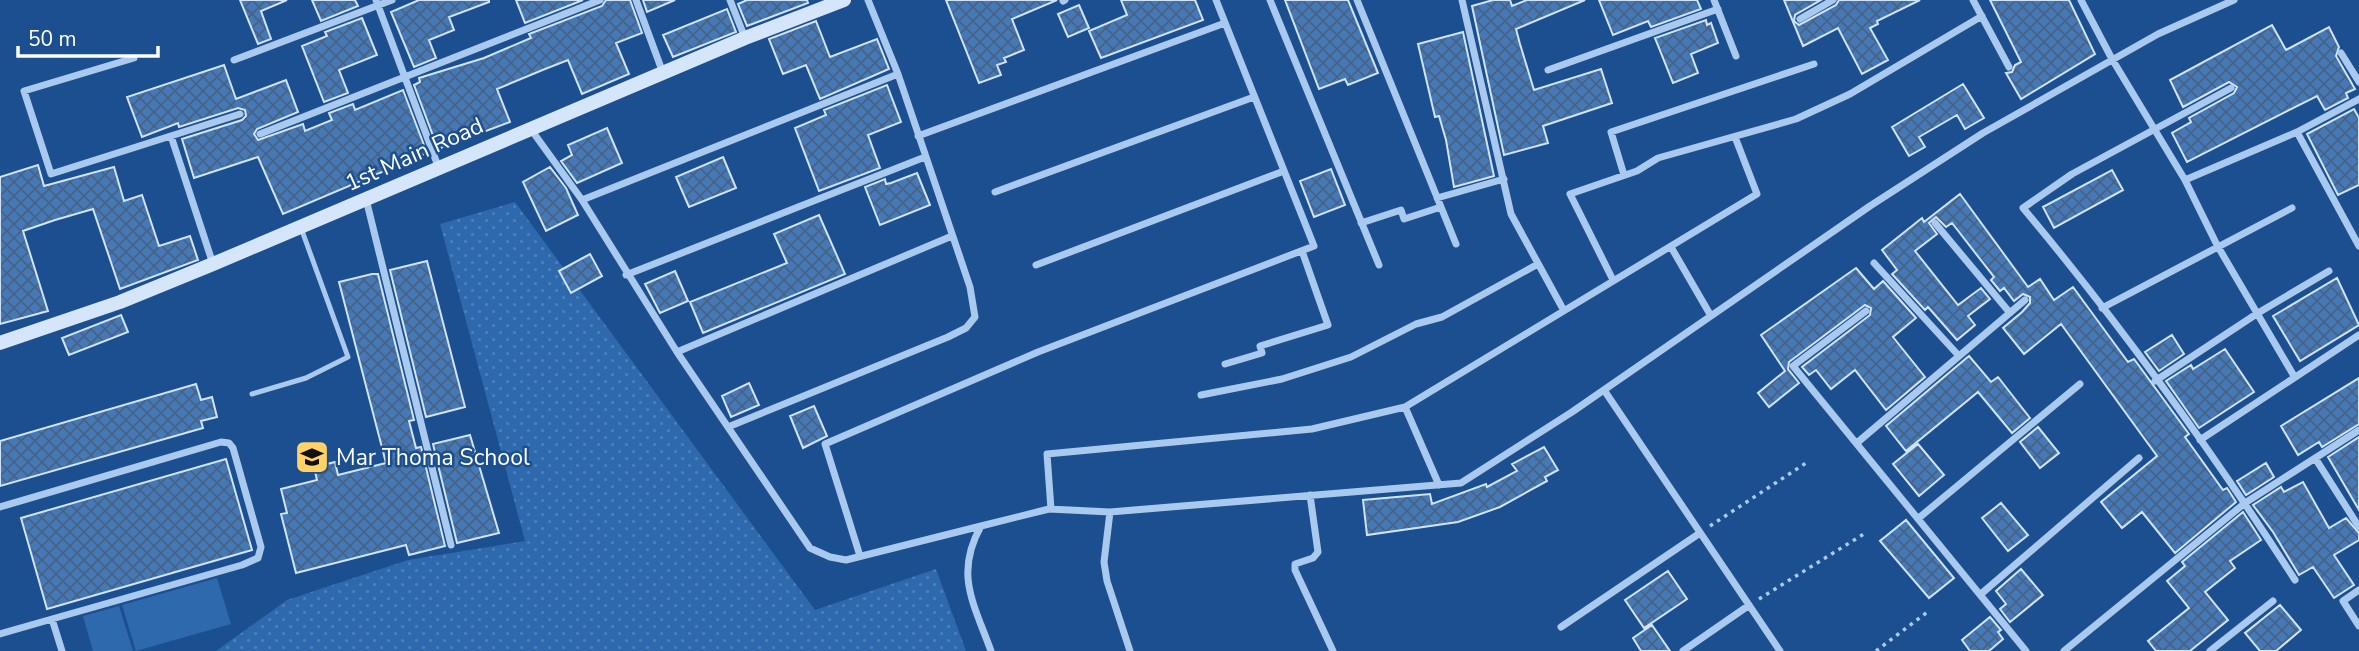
<svg xmlns="http://www.w3.org/2000/svg" width="2359" height="651" viewBox="0 0 2359 651" font-family="'Nunito Sans',sans-serif">
	<style>
		.green { fill: url(#green-dots) }
		.pitch { fill: #2e69ad }
		.building { fill: url(#building-cross-hatch); stroke: #cfe3fa; stroke-width: 2 }
		.lines { fill: none; stroke-linecap: round; stroke-linejoin: round }
		.path { stroke: #a9c9ee; stroke-width: 3.5; stroke-dasharray: 3.5 5; stroke-linecap: butt }
		.lane { stroke: #a9c9ee; stroke-width: 5 }
		.street { stroke: #a9c9ee; stroke-width: 7 }
		.secondary { stroke: #d6e6fa; stroke-width: 14 }
		.labels { text-anchor: middle; stroke-width: 5; stroke-linejoin: round; paint-order: stroke }
		.street-label { font-size: 23px; fill: #fff; stroke: #1b4f8f }
		.poi-label { font-size: 23px; fill: #fff; stroke: #1b4f8f; text-anchor: start }
	</style>
	<defs>
		<pattern id="green-dots" width="8" height="8" patternUnits="userSpaceOnUse" patternTransform="scale(1.75)"><rect width="8" height="8" fill="#2e69ad"/><path d="M2 2h.1M6 6h.1" fill="none" stroke="#4d80b9" stroke-width="1.8" stroke-linecap="round"/></pattern>
		<pattern id="building-cross-hatch" width="8" height="8" patternUnits="userSpaceOnUse" patternTransform="scale(1.75)"><rect width="8" height="8" fill="#4478b7"/><path d="M0 0l8 8M0 8l8-8" fill="none" stroke="#486282"/></pattern>
	</defs>
	<rect width="100%" height="100%" fill="#1b4f8f"/>
	<path class="green" d="M515,202l300,408 121,-41 30,82h-750l71,-51 121,-40 117,-19 -85,-317z"/>
	<path class="pitch" d="M217,578l14,46 -95,27 -14,-46z
		M119,606l14,45h-40l-10,-35z"/>
	<path class="building" d="M240,0h47l-26,11 10,28 -13,5z
		M312,0h43l3,6 -37,15z
		M419,0h70v2l-40,15 5,13 -25,10 7,18 -22,9 -23,-55z
		M516,0h67l-58,23z
		M606,0h24l12,33 -26,10 13,31 -47,20 -14,-34 -23,9 -48,20 13,33 -72,27 -24,-64 6,-3 -1,-4 65,-20 47,-20 -2,-4 73,-28z
		M643,0h32l-28,12z
		M747,0h60l1,3 -61,23 -9,-22z
		M946,0h111l-45,19 12,31 -20,8 2,4 -9,3 4,10 -22,8z
		M1121,0h74l8,20 -102,38 -12,-27 38,-16z
		M1285,0h63l30,73 -30,12 -3,-6 -26,10z
		M1493,0h17l2,6 15,-6h58l-69,29 4,15 14,46 67,-21 11,34 -69,23 5,17 -44,12 -32,-149z
		M1599,0h98l4,9 -50,18 -3,-6 -35,14z
		M1784,0h37l-26,15 -1,6 5,4 37,-20 3,-5h81l-43,21 1,3 -8,4 18,32 -26,14 -24,-46 -35,18z
		M1990,0h79l26,54 -74,45 -15,-26 6,-1 3,-7 6,-3z
		M1079,5l10,23 -21,9 -10,-23z
		M727,9l9,23 -63,25 -10,-22z
		M362,18l15,37 -38,15 9,23 -24,9 -22,-56 25,-10 -2,-4z
		M1706,20l1,5 4,-2 7,20 -27,11 7,19 -25,10 -18,-45z
		M816,21l14,36 47,-18 12,30 -69,30 -14,-34 -23,9 -14,-35z
		M2272,25l14,25 43,-23 10,20 -3,9 19,33 -9,4 2,5 -23,12 -8,-14 -130,66 -15,-29 19,-11 -2,-4 45,-25 3,-6 -8,-5 -46,25 -13,-27z
		M1463,32l31,144 -40,11 -8,-47 -7,-24 -4,1 -17,-73z
		M224,65l12,34 50,-19 12,32 -41,17 -3,5 4,6 45,-16 2,7 27,-11 -3,-7 24,-9 2,6 48,-20 24,63 -144,61 -25,-57 -64,21 -12,-39 60,-19 4,-4 -1,-6 -7,-2 -59,19 -1,-4 -36,14 -15,-40z
		M1963,84l21,34 -19,11 -8,-14 -38,22 6,10 -16,9 -17,-29z
		M887,85l14,37 -33,13 12,33 -61,23 -24,-63 31,-13 -2,-5z
		M2354,109l5,9v67l-21,10 -31,-61z
		M607,128l15,35 -45,20 -16,-22 11,-6 -4,-10z
		M723,157l13,31 -47,19 -13,-30z
		M38,165l6,21 70,-19 10,34 18,-6 17,51 31,-10 8,24 -78,29 -27,-80 -38,11 -32,11 25,80 -48,13v-147z
		M550,167l16,21 12,27 -32,16 -23,-49z
		M1331,169l14,36 -31,12 -14,-36z
		M2112,170l11,20 -69,38 -11,-21z
		M917,173l13,32 -50,20 -15,-38 20,-8 1,5 5,-1z
		M1960,194l68,93 12,-8 14,21 19,-13 55,75 6,-3 55,75 -4,3 38,53 4,-2 9,14 -61,51 -33,-41 -20,16 -21,-26 56,-46 -96,-132 -37,30 -21,-26 19,-16 8,-9v-6l-7,-3 -9,7 -10,-13 -4,3 -9,-11 3,-3 -42,-54 -6,4 -10,-10 -7,6 8,11 -22,17 43,54 23,-17 9,11 -22,17 7,9 -18,15 -29,-33 -3,3 -33,-36 5,-4 -15,-20 40,-32 2,4z
		M819,215l26,59 -142,59 -13,-31 97,-39 -13,-29z
		M590,254l12,22 -31,17 -12,-22z
		M427,261l38,146 -39,10 -36,-147z
		M1856,268l18,21 9,-8 33,37 -23,19 32,40 -39,33 -31,-40 -24,19 -15,-19 -7,5 -7,-8 68,-52 1,-7 -6,-3 -76,57 -1,7 11,14 -30,24 -11,-14 27,-22 -24,-36z
		M675,271l13,30 -28,12 -15,-29z
		M372,274h6l36,146 -5,1 7,27 5,-1 24,99 -36,9 -3,-10 -110,28 -15,-59 6,-1 -6,-24 36,-9 -3,-13 21,-5 3,13 48,-12 -47,-181z
		M2337,278l22,47 -59,36 -27,-45z
		M121,315l7,17 -59,23 -7,-17z
		M2172,335l12,19 -25,17 -14,-19z
		M2225,349l29,43 -55,36 -33,-47 25,-16 2,4z
		M1969,356l22,26 7,-5 32,41 -18,15 -34,-41 -72,59 -20,-25z
		M2359,378v46l-37,23 -3,-5 -21,13 -17,-29z
		M749,383l10,22 -28,12 -9,-21z
		M196,384l5,16 11,-3 5,20 -16,4 2,7 -203,58v-45z
		M814,406l13,30 -24,12 -13,-32z
		M2038,427l21,26 -19,15 -20,-26z
		M470,435l29,98 -42,10 -24,-99z
		M2359,437v73l-31,-53z
		M1918,444l26,31 -25,21 -26,-32z
		M1544,447l14,23 -13,7 2,4 -47,26 -42,15 -91,13 -4,-35 67,-6 2,10 54,-20 1,3 30,-16 -5,-7z
		M226,459l26,91 -205,59 -26,-91z
		M2266,463l8,14 -28,18 -9,-14z
		M2303,482l26,46 17,-10 13,15v7l-25,15 20,30 -20,13 -21,-31 -14,8 -26,-43 -20,-27 28,-18 3,5z
		M2001,503l27,32 -20,16 -26,-33z
		M2243,512l18,28 -31,21 5,7 -30,24 23,28 -38,31h-34l-8,-10 41,-33 -22,-27 18,-15 -3,-4z
		M1906,520l48,58 -25,20 -49,-57z
		M2021,569l22,26 -33,27 -10,-13 6,-5 -10,-13z
		M1668,571l19,28 -43,29 -19,-28z
		M2280,605l21,25 -25,21h-16l-15,-18z
		M1990,617l11,13 -3,2 5,7 -14,12h-19l-8,-11z
		M1652,625l18,26h-29l-8,-13z"/>
	<g class="lines">
		<path class="path" d="M1710,526l99,-65
			M1759,599l108,-67
			M1876,651l54,-41"/>
		<path class="lane" d="M252,394l54,-16 42,-21 -47,-129"/>
		<path class="street" d="M376,0l62,166
			M636,0l27,73
			M730,0l15,38
			M1270,0l109,265
			M1357,0l99,244
			M1462,0l49,214 52,95
			M1714,0l22,56
			M1973,0l36,67
			M2081,0l31,59 73,121 32,65 77,131
			M1063,1l2,-1
			M1800,19l33,-19
			M2341,53l18,29
			M134,58l-110,33 27,83 189,-60
			M234,60l158,-60
			M1548,70l170,-61
			M2231,88l-159,86 -49,34c98,117 189,243 272,372
			M530,128l52,72 95,152 133,196 20,9 16,3 135,-34
			M2297,132l62,114
			M260,134l340,-134
			M171,136l42,128
			M918,136l307,-113
			M1624,175l-13,-43 203,-68
			M2185,180l112,-48 62,-33
			M995,192l259,-95
			M1437,198l67,-19
			M366,199l85,346
			M582,200l316,-126
			M1361,223l40,-13 3,9 37,-12
			M1935,223l75,90
			M1671,247l40,69
			M1874,263l85,93
			M1036,265l248,-94
			M626,275l299,-118
			M1613,280l-43,-86 67,-23 21,-13 138,-39 54,-25 132,-78
			M2102,308l190,-100
			M1866,311l-73,55 233,285
			M677,352l275,-116
			M1225,364l37,-11 -2,-7 68,-21 -26,-74
			M2155,381l103,-68 71,-42
			M1604,390l176,261
			M1201,395l81,-16 69,-22 65,-33 26,-7 96,-53
			M1405,407l34,78
			M728,427l220,-90 18,-9 9,-11 -5,-30 -72,-213 -30,-74
			M2200,440l159,-105
			M1858,442l167,-142
			M2315,458l44,69
			M1310,495l8,57 -5,6 -18,6v6l38,81
			M0,507l221,-65 8,1 4,5 28,99 -3,11 -16,7 -190,54
			M1051,509l-4,-55 265,-25 93,-22 352,-213 -22,-57
			M1110,512l-6,50 3,19 23,70
			M1920,517l160,-133
			M860,556l-35,-112 213,-92 276,-106 -98,-246
			M2359,590l-16,11 16,25
			M1981,594l158,-136
			M1561,627l139,-94
			M0,634l52,-15 10,32
			M991,651c-17,-47 -37,-77 -10,-125l68,-17 61,3 351,-29 111,-71 298,-206 113,-73 175,-99 76,-34
			M1683,651l65,-45
			M2064,651l181,-148 114,-73
			M2210,651l63,-50"/>
		<path class="secondary" d="M0,343l120,-41 93,-38 532,-226 99,-38"/>
	</g>
	<defs>
		<g id="school-square" transform="scale(1.75)"><rect x="-9" y="-9" width="18" height="18" rx="4" fill="#ffd166" stroke="#1b4f8f"/><path d="M0-5L7-2L0 1L-7-2ZM-4 1L0 2.5L4 1V4Q0 6-4 4Z" fill="#111"/></g>
	</defs>
	<g fill-rule="evenodd">
		<use href="#school-square" x="312" y="457"/>
	</g>
	<g class="labels">
		<g class="street-label">
			<text transform="translate(414 154) rotate(-24)" y="8">1st Main Road</text>
		</g>
		<g class="poi-label">
			<text x="336" y="465">Mar Thoma School</text>
		</g>
	</g>
	<path d="M18 46v10h140v-10" fill="none" stroke="#ffffff" stroke-width="3.5"/>
	<text x="28" y="46" font-size="21" fill="#ffffff" stroke="#1b4f8f" stroke-width="5" paint-order="stroke">50 m</text>
</svg>
